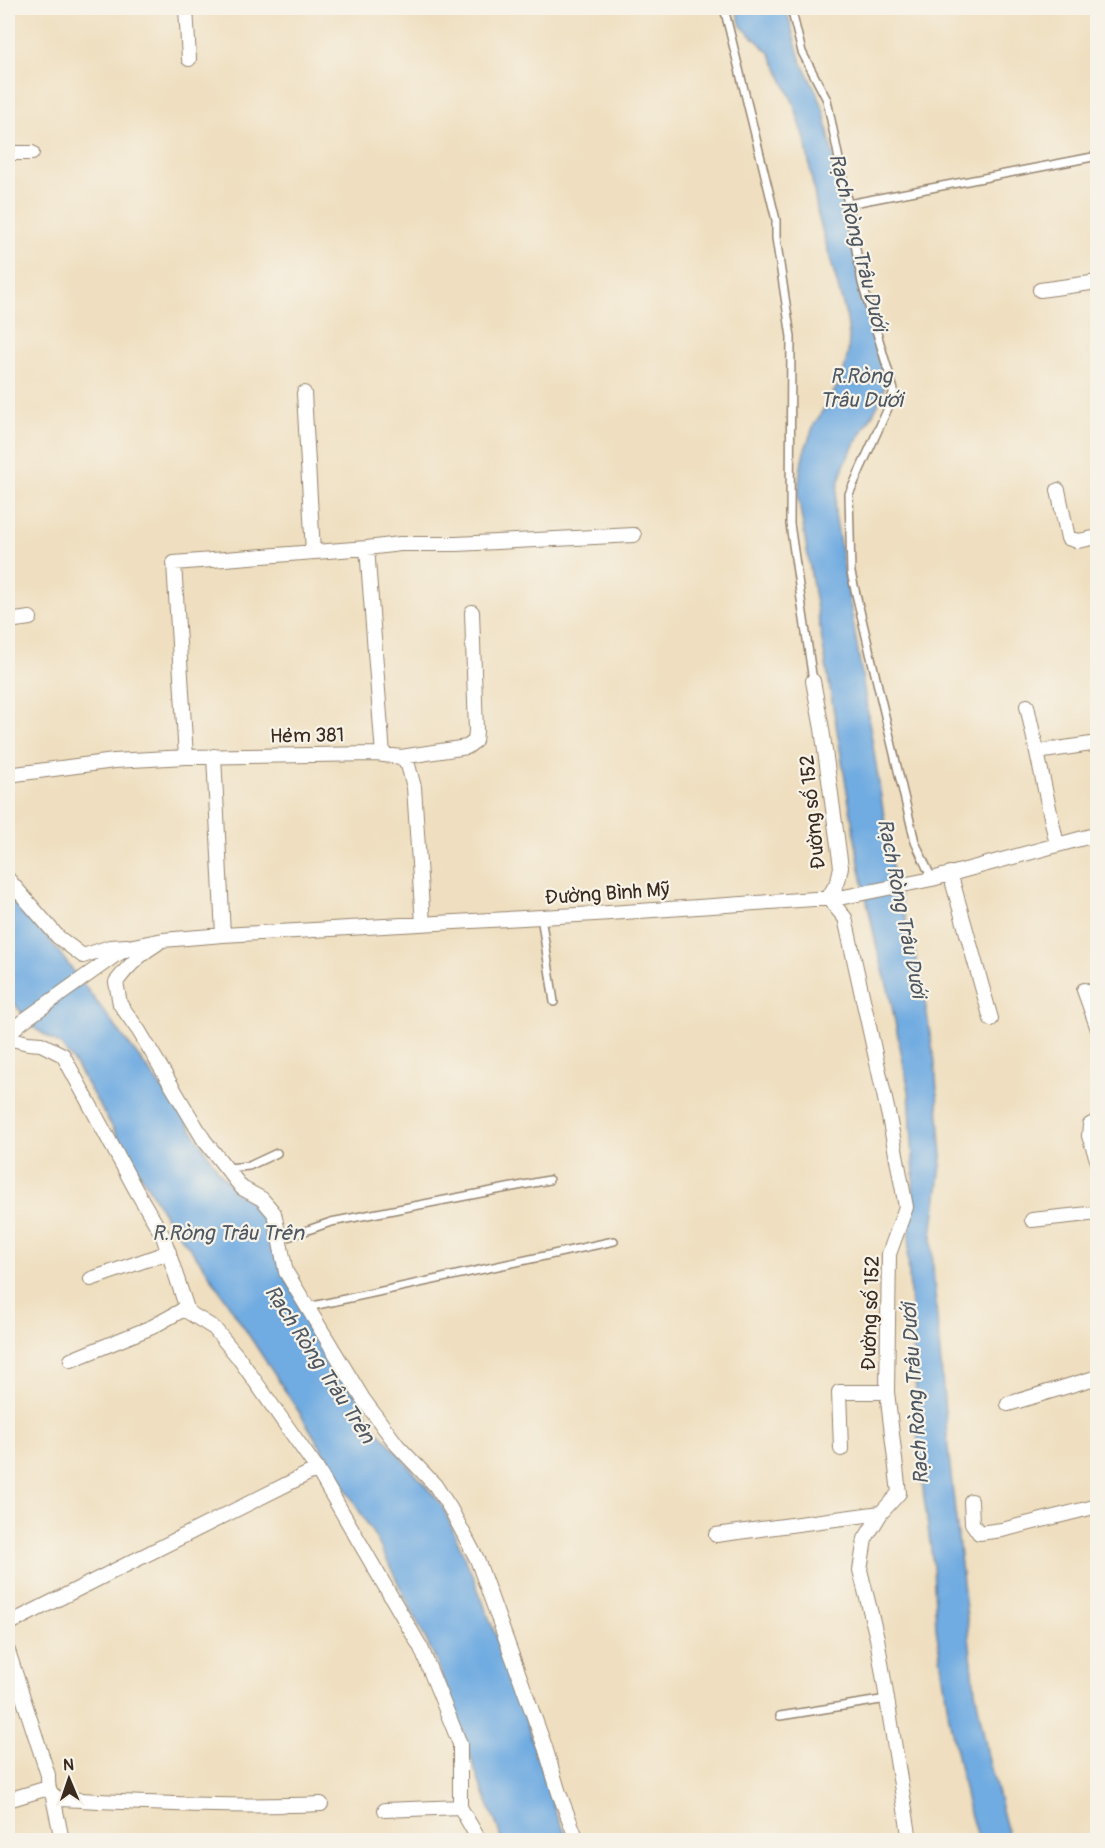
<svg xmlns="http://www.w3.org/2000/svg" width="1105" height="1848" viewBox="0 0 1105 1848" font-family="Pangolin,sans-serif">
	<style>
		.water { fill: #70abe1; stroke: #566a80; stroke-width: 1.5 }
		.lines { fill: none; stroke-linecap: round; stroke-linejoin: round }
		.lane-casing { stroke: #95846f; stroke-width: 10 }
		.street-casing { stroke: #95846f; stroke-width: 16 }
		.lane { stroke: #fff; stroke-width: 7 }
		.street { stroke: #fff; stroke-width: 14 }
		.labels { text-anchor: middle; stroke-width: 4.5; stroke-linejoin: round; paint-order: stroke }
		.street-label { font-size: 20px; fill: #3b2a1e; stroke: #f7f3e8 }
		.water-label { font-size: 21px; font-style: italic; fill: #4e5762; stroke: #f7f3e8 }
	</style>
	<rect width="100%" height="100%" fill="#f7f3e8"/>
	<filter id="ink" filterUnits="userSpaceOnUse"><feTurbulence type="fractalNoise" baseFrequency=".0167" numOctaves="2"/><feDisplacementMap in="SourceGraphic" scale="12" xChannelSelector="R" yChannelSelector="G"/><feConvolveMatrix kernelMatrix="1 2 1 2 8 2 1 2 1" color-interpolation-filters="sRGB"/></filter>
	<filter id="wash" filterUnits="userSpaceOnUse"><feTurbulence type="fractalNoise" baseFrequency=".008" numOctaves="4" result="noise"/><feDisplacementMap in="SourceGraphic" scale="24" xChannelSelector="R" yChannelSelector="G"/><feGaussianBlur stdDeviation="1.35" result="paint"/><feColorMatrix in="noise" values="0 0 0 0 0 0 0 0 0 0 0 0 0 0 0 0 0 1.4 0 .05"/><feComposite in="paint" operator="in"/></filter>
	<g filter="url(#wash)">
		<rect width="100%" height="100%" fill="#efdfc0"/>
		<path class="water" d="M736,8h50l14,51 18,36 6,17 43,205 18,63c1,19 -25,53 -34,71 -11,20 -16,41 -16,63l25,149 32,204 29,110 14,87 7,93 -10,78 1,36 15,177 27,242 14,71 21,79h-32l-11,-37 -18,-85 -13,-90 -3,-62 -15,-115 -1,-41 -9,-151 6,-84 -5,-84 -20,-99 -12,-44 -17,-79 -62,-373 2,-25 4,-19 10,-27 24,-40 6,-15 4,-17 1,-16 -2,-18 -29,-104 -13,-76 -12,-37 -23,-49 -29,-27z
			M8,885l173,228 37,57 19,24 15,8 9,10 11,38 14,29 90,149 66,77 32,74 38,99 44,136 13,26h-66l-22,-53 -46,-129 -58,-118 -74,-122 -100,-153 -36,-46 -92,-155 -14,-19 -27,-17 -26,-32z"/>
	</g>
	<g filter="url(#ink)">
		<g class="lines">
			<g class="lane-casing">
				<path id="lane" d="M724,8l52,212v18l15,99 -1,187 23,157
					M791,8l11,44 25,48 21,104
					M932,879l-17,-37 -64,-269 -2,-79 40,-88 5,-16 -32,-107 -14,-79 250,-48
					M541,916l13,86
					M228,1168l21,-2 28,-13
					M279,1240l52,-18 218,-42
					M308,1307l306,-66
					M780,1716l107,-17"/>
			</g>
			<g class="street-casing">
				<path id="street" d="M186,8l3,51
					M8,153h24
					M1040,290l58,-8
					M304,393l9,159
					M1058,490l10,48 10,3 20,-4
					M367,548l16,207
					M8,621l22,-3
					M813,681l9,48 19,138 -3,14 -10,17 17,20 44,199 17,90 -17,47 -2,138 12,101 -18,20 -16,26 -5,31 17,68 33,202
					M1027,706l30,139
					M1037,752l61,-9
					M214,756l9,179
					M186,757l-12,-194 193,-15 33,-4h56l178,-9
					M401,757l7,8 6,22 9,137
					M8,775l106,-14 72,-4 190,-3 25,3 66,-10 8,-6 1,-10 -4,-119
					M950,873l41,146
					M8,879l50,58 25,19 27,-9 17,-1
					M158,943c-17,10 -30,23 -42,39l4,22 19,27 65,109 38,48 20,11 12,14 12,59 77,127 34,46 38,40 15,23 27,51 68,188 14,46 18,47
					M1084,990l14,39
					M8,1034l15,-13 91,-65 19,-10 30,-6 60,-5 372,-21 249,-17 88,-18 166,-45
					M8,1038l20,5 13,1 22,11 74,137 26,44 25,76 26,16 24,29 79,112 104,179 39,96v63l19,33
					M1098,1121l-8,4 -1,11 9,26
					M1032,1220l66,-7
					M91,1279l78,-27
					M71,1360l81,-33 34,-19
					M1008,1404l90,-27
					M841,1449l-2,-57h48
					M971,1501l1,22 7,10 23,-3 96,-24
					M716,1535l165,-22
					M8,1624l309,-155
					M8,1651l40,124c0,12 0,20 12,24 87,4 175,9 261,5
					M53,1797l9,43
					M8,1800l40,-12
					M385,1810l75,-3"/>
			</g>
			<use href="#lane" class="lane"/>
			<use href="#street" class="street"/>
		</g>
	</g>
	<g class="labels">
		<g class="street-label">
			<text transform="translate(307 735) rotate(-1)" y="7">Hẻm 381</text>
			<text transform="translate(812 812) rotate(-96)" y="7">Đường số 152</text>
			<text transform="translate(607 893) rotate(-4)" y="7">Đường Bình Mỹ</text>
			<text transform="translate(870 1313) rotate(-88)" y="7">Đường số 152</text>
		</g>
		<g class="water-label">
			<text transform="translate(858 242) rotate(76)" y="7">Rạch Ròng Trâu Dưới</text>
			<text x="861" y="383">R.Ròng<tspan x="861" dy="24">Trâu Dưới</tspan></text>
			<text transform="translate(902 908) rotate(79)" y="7">Rạch Ròng Trâu Dưới</text>
			<text x="228" y="1240">R.Ròng Trâu Trên</text>
			<text transform="translate(320 1364) rotate(57)" y="7">Rạch Ròng Trâu Trên</text>
			<text transform="translate(915 1394) rotate(-94)" y="7">Rạch Ròng Trâu Dưới</text>
		</g>
	</g>
	<rect width="1105" height="1848" fill="none" stroke="#f7f3e8" stroke-width="30"/>
	<g transform="translate(69 1779) rotate(358)" stroke="#f7f3e8" stroke-width="4.5" paint-order="stroke">
	<path d="M0-4.5L10 22L0 15L-10 22Z" fill="#3b2a1e"/>
	<text y="-9" font-size="16" font-weight="bold" text-anchor="middle" fill="#3b2a1e">N</text>
	</g>
</svg>
